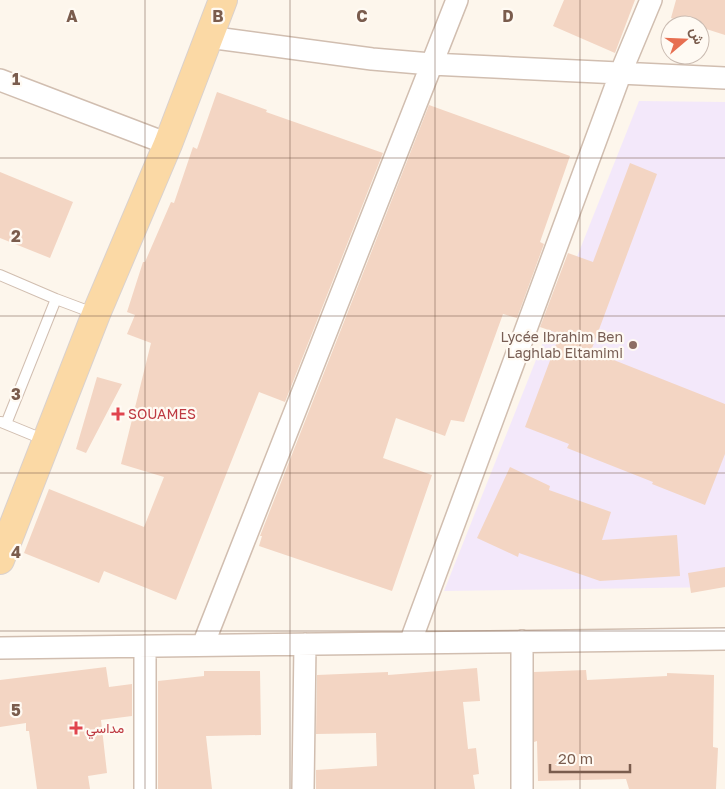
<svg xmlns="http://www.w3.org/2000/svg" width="725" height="789" viewBox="0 0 725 789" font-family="'Golos Text',Vazirmatn,sans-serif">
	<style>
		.education { fill: #f3e8fa }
		.building { fill: #f3d5c3 }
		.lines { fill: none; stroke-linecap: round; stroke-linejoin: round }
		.lane-casing { stroke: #d1beb0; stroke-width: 12 }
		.street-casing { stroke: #d1beb0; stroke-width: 24 }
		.primary-casing { stroke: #dad1cd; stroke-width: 30 }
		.lane { stroke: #fff; stroke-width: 10 }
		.street { stroke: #fff; stroke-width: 21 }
		.primary { stroke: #fbd9a5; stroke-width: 28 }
		.grid { fill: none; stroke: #7a5c4d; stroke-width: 1; stroke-opacity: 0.55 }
		.education-dot { fill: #8d6e63; stroke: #fffaf3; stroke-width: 2 }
		.health-dot { fill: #e0444e; stroke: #fffaf3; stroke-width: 2 }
		.labels { text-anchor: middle; stroke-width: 4.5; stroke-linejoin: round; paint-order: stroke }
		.education-label { font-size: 14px; fill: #785e54; stroke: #fffaf3; text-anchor: end }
		.health-label { font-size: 14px; fill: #be3a42; stroke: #fffaf3; text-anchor: start }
		.grid-label { font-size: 16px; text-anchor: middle; font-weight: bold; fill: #7a5c4d; stroke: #fffaf3; stroke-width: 4.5; stroke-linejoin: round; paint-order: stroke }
	</style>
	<rect width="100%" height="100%" fill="#fdf6ec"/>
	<path class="education" d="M639,101l86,1v485l-281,4z"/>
	<path class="building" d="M564,0h71l-20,53 -62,-27z
		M676,0h49v35l-25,-8v-2h-7l-22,-7z
		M217,92l50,18 -1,2 117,41 -98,249 -26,-10 -83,208 -72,-29 -5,12 -75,-30 25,-64 95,38 20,-50 -43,-13 30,-121 -24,-9 8,-19 -8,-3 16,-50h2l26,-60 3,1 19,-56 4,2z
		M429,105l141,51 -30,86 4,2 -27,74 -14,-4 -39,108 -13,-2 -6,16 -49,-18 -13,40 49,17 -40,116 -133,-45 3,-10h-2z
		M630,163l27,11 -66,177 134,53v50l-20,51 -53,-21 1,-2 -86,-34 2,-4 -44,-17 35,-93 -20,-7 28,-74 25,9z
		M0,172l73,30 -23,56 -50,-20z
		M97,377l25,7 -36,69 -10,-4z
		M510,467l40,19 -1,4 62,22 -9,28 75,-5 3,41 -80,5 -81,-28 -1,4 -41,-19z
		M725,567v20l-34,6 -3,-20z
		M106,667l3,20 23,-3v32l-31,4 6,53 -19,3 2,13h-53l-8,-58h-3v-8l-26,4v-47z
		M477,668l3,33 -17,1 5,47 8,-1 3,26 -6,1 2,14h-159v-19l61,-4 -1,-33 -60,1 1,-59 71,-3v3z
		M586,670l1,10 80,-4v-3l47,2 -1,72 5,1 -2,41h-87l-3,-10 -88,2 -1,-40 -3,1v-70z
		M204,671h56l1,64 -55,1 6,53h-54v-108l46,-5z"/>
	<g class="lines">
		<g class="lane-casing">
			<path id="lane" d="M0,275l56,24 40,15
				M1,422l44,18
				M6,424l50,-125"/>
		</g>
		<g class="street-casing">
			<path id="street" d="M208,37l164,22 59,5 294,14
				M0,80l168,64
				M410,643l211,-571 30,-72
				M203,645l254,-645
				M0,648l725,-9
				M145,789v-143
				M303,789l2,-145
				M522,789v-148"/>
		</g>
		<g class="primary-casing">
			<path id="primary" d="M0,560l96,-246 72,-170 55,-144"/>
		</g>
		<use href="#lane" class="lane"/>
		<use href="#street" class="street"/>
		<use href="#primary" class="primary"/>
	</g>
	<path class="grid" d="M145,0v789M290,0v789M435,0v789M580,0v789M0,158h725M0,316h725M0,473h725M0,631h725"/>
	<circle class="education-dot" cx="633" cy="345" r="5"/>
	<g class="health-dot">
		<path d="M115.5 406.5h5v5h5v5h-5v5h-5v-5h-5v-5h5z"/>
		<path d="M73.5 720.5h5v5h5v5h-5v5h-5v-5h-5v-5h5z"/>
	</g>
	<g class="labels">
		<g class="education-label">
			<text x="623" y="342">Lycée Ibrahim Ben<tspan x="623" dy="16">Laghlab Eltamimi</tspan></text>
		</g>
		<g class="health-label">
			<text x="128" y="419">SOUAMES</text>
			<text x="86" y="733">مداسي</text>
		</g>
	</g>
	<g class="grid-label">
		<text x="72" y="22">A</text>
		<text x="218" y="22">B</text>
		<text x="362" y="22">C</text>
		<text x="508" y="22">D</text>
		<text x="16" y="85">1</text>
		<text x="16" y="242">2</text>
		<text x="16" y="400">3</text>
		<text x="16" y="558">4</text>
		<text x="16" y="716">5</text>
	</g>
	<g transform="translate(685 40) rotate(71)"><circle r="24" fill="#fffaf3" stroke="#cabbb1"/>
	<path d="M0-4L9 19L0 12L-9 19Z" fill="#e76f51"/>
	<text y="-8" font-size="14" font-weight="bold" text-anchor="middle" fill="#7a5c4d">ش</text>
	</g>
	<path d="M550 764v8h80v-8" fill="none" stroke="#7a5c4d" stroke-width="2.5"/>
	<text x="558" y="764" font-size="15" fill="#7a5c4d" stroke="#fffaf3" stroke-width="4" paint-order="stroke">20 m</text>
</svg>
